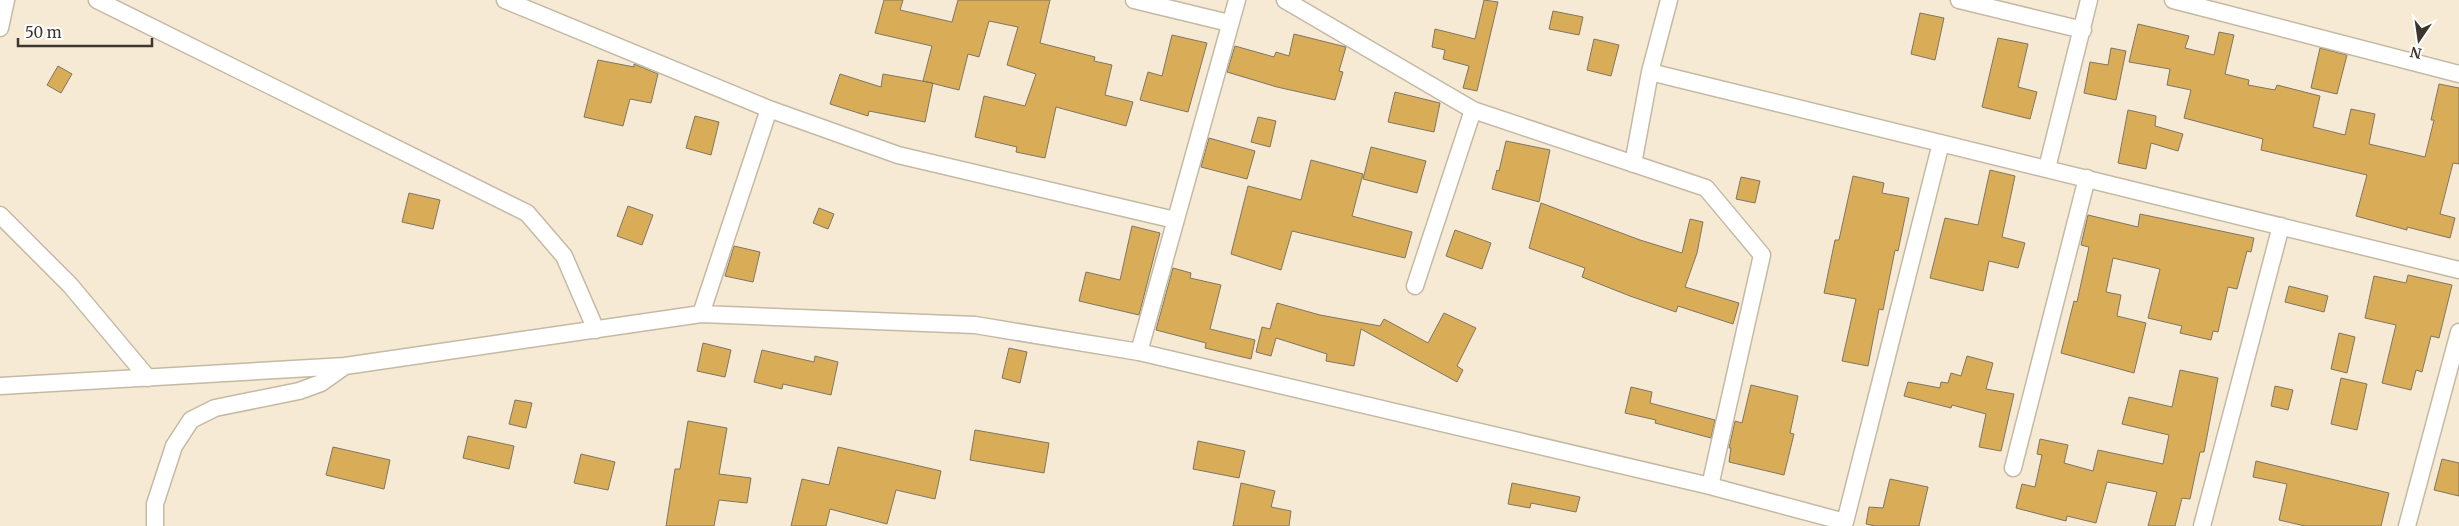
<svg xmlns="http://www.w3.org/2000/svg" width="2459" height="526" viewBox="0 0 2459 526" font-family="Merriweather,serif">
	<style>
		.building { fill: #d9ad57; stroke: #807562 }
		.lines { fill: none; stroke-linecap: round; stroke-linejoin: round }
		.street-casing { stroke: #c4b9a4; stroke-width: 19 }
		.street { stroke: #fff; stroke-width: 16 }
	</style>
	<rect width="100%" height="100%" fill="#f6ead4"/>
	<path class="building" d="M884,0h19l-3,10 52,12 6,-22h92l-10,43 55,14 -1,4 18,4 -7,30 28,7 -7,24 -70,-19 -11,51 -29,-6 1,-5 -42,-10 9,-41 41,10 11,-32 -29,-9 11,-38 -29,-6 -10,36 -11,-3 -9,36 -36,-9 9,-35 -57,-13z
		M1484,0l14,2 -21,89 -14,-3 6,-22 -26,-7 2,-9 -13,-3 3,-18 40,10z
		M1553,11l30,6 -4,18 -30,-6z
		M1920,13l24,5 -9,42 -24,-6z
		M2138,24l51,12 -4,12 29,7 5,-23 15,3 -9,39 24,6 -1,5 27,5 2,-5 43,11 -7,31 32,8 6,-26 24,5 -6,30 56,13 9,-37h-3l8,-36 20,4v76l-6,-1 -13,51 15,4 -5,20 -43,-11v3l-51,-14 11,-41 -106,-25 2,-11 -79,-21 7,-28 -24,-5 3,-16 -41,-7z
		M1294,34l52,13 -7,24 4,1 -8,28 -58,-13 -50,-15 8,-26 39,11 2,-5 13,4z
		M1172,35l35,8 -19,69 -48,-12 8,-28 14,4z
		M1998,38l30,6 -10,43 19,5 -7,27 -48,-12z
		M1594,39l25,6 -8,31 -24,-6z
		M2111,48l15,3 -10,49 -32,-7 6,-31 18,3z
		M2320,48l27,7 -10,39 -26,-6z
		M598,60l36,7v-3l24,10 -7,29 -21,-4 -7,27 -39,-9z
		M58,66l14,8 -11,19 -14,-8z
		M840,74l41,13 2,-13 50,9 -8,39 -56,-11 -1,5 -38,-12z
		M1395,92l45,11 -6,29 -46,-10z
		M2128,110l28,6 -1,10 28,8 -5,17 -27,-8 -5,26 -28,-6z
		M695,116l24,6 -8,33 -25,-7z
		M1258,117l18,4 -6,26 -19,-5z
		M1209,138l46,13 -8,28 -46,-12z
		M1506,141l44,9 -11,52 -47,-13 5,-19 2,1z
		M1371,147l55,14 -9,32 -54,-14z
		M1311,160l52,14 -11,42 60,16 -7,26 -113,-27 -11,39 -50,-16 17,-68 53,14z
		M1990,170l25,6 -13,61 23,6 -7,25 -29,-7 -6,30 -53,-13 15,-60 33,7z
		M1853,176l31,7 -2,10 27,5 -11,53 -3,-1 -12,60 -4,-1 -11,57 -26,-5 14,-62 -32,-6 11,-53h4z
		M1741,177l19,4 -5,22 -19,-4z
		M409,193l31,7 -7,29 -31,-7z
		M1541,203l99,37 42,13 8,-34 13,3 -6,31 -12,34 54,16 -6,21 -55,-18 -2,6 -46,-16 -48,-19 3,-9 -56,-20z
		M628,206l25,9 -11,30 -25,-9z
		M819,208l15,6 -6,15 -15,-6z
		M2140,214l114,24 -3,14 -4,-1 -10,38 -9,-2 -10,45 -5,-1 -2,9 -31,-7 2,-7 -34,-8 12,-49 -47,-11 -7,34 15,3 -4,21 29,7 -12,50 -73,-20 13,-52 3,1 12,-55 -8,-2 7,-30 50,12z
		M1132,226l28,7 -21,82 -60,-14 7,-29 34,8z
		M1455,230l36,13 -9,26 -36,-13z
		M734,246l26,6 -7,30 -28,-6z
		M1173,268l18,5 -1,5 31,7 -11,44 45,11 -4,19 -46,-11 1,-5 -50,-13z
		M2408,275l44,10 -13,53 -8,-2 -9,36 -6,-2 -5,20 -29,-7 14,-58 -31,-7 9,-42 32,7z
		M2289,286l39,10 -4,16 -39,-10z
		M1277,303l43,12 60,11 4,-7 44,24 16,-30 32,15 -19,38 6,4 -6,12 -96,-53 -7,37 -28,-5 1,-7 -51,-16 -5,18 -15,-4 6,-25 8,2z
		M2339,333l16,4 -8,36 -16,-4z
		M703,343l28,7 -6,27 -28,-6z
		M1009,348l18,4 -7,31 -18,-5z
		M762,350l52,12 1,-6 23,6 -7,33 -48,-11 -1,5 -28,-7z
		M1967,356l26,7 -7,26 28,5 -13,57 -22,-4 7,-33 -34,-9 -1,3 -47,-12 4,-14 32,6 1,-6 7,1 3,-10 10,3z
		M2180,370l38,8 -14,74h-4l-10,47 -8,-1 -7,28h-27l9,-34 -50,-10 -11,41 -29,-7 -1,5 -50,-13 6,-24 13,3 7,-32 -5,-1 3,-15 28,6 -4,18 29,8 5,-21 65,14 6,-29 -47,-11 7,-27 43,10z
		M2341,378l26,6 -10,46 -26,-6z
		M1751,385l47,11 -8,37 4,1 -10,41 -55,-13 2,-14h-2l6,-27 7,2z
		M2275,386l18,4 -5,20 -17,-4z
		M1631,387l21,5 -2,11 65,17 -4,18 -56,-15 1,-3 -31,-7z
		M515,400l17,3 -6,25 -17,-4z
		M688,421l39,7 -8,46 32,4 -4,25 -28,-3 -5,26h-48l9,-57h5z
		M975,430l74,13 -5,30 -74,-13z
		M468,436l46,10 -5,23 -46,-11z
		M1198,441l47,10 -6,27 -46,-9z
		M333,447l57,13 -6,29 -58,-14z
		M838,447l103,24 -6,28 -39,-9 -9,34 -57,-15 -4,17h-35l11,-47 27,6z
		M581,454l34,8 -7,28 -34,-7z
		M2442,459l17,4v33l-25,-6z
		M2256,461l133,32 -8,33h-76l-26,-6 8,-36 -34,-7z
		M1890,479l38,8 -9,39h-44l-9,-2 3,-17 14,1z
		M1241,483l34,8 -4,16 20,4 -2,15h-56z
		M1512,483l68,14 -4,15 -45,-9 -1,5 -22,-4z"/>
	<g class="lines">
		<g class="street-casing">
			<path id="street" d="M97,0l430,213 37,43 32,74
				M505,0l264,109 129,46 277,65
				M1134,0l95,23
				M1285,0l188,110 233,78 56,67 -52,231
				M1959,0l124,30
				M2173,0l286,74
				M0,28l6,-28
				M1650,72l809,198
				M1633,164l17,-92 19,-72
				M2047,168l42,-168
				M0,215l70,70 78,93
				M1415,286l58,-176
				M701,314l68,-205
				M1139,352l98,-352
				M0,386l345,-20 356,-52 274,11 164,27 571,134 135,36 96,-379
				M2013,468l74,-290
				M155,526v-22l19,-58 17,-26 24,-12 84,-17 22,-8 24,-17
				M2202,526l79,-300
				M2407,526l52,-194"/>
		</g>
		<use href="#street" class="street"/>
	</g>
	<g transform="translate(2419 40) rotate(193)" stroke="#ffffff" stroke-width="4" paint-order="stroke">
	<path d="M0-4L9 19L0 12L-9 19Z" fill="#3b372e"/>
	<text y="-8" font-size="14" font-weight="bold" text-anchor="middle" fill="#3b372e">N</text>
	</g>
	<path d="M18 38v8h134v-8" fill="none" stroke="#3b372e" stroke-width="2.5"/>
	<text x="25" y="38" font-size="15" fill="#3b372e" stroke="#ffffff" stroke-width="4" paint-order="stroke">50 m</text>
</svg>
